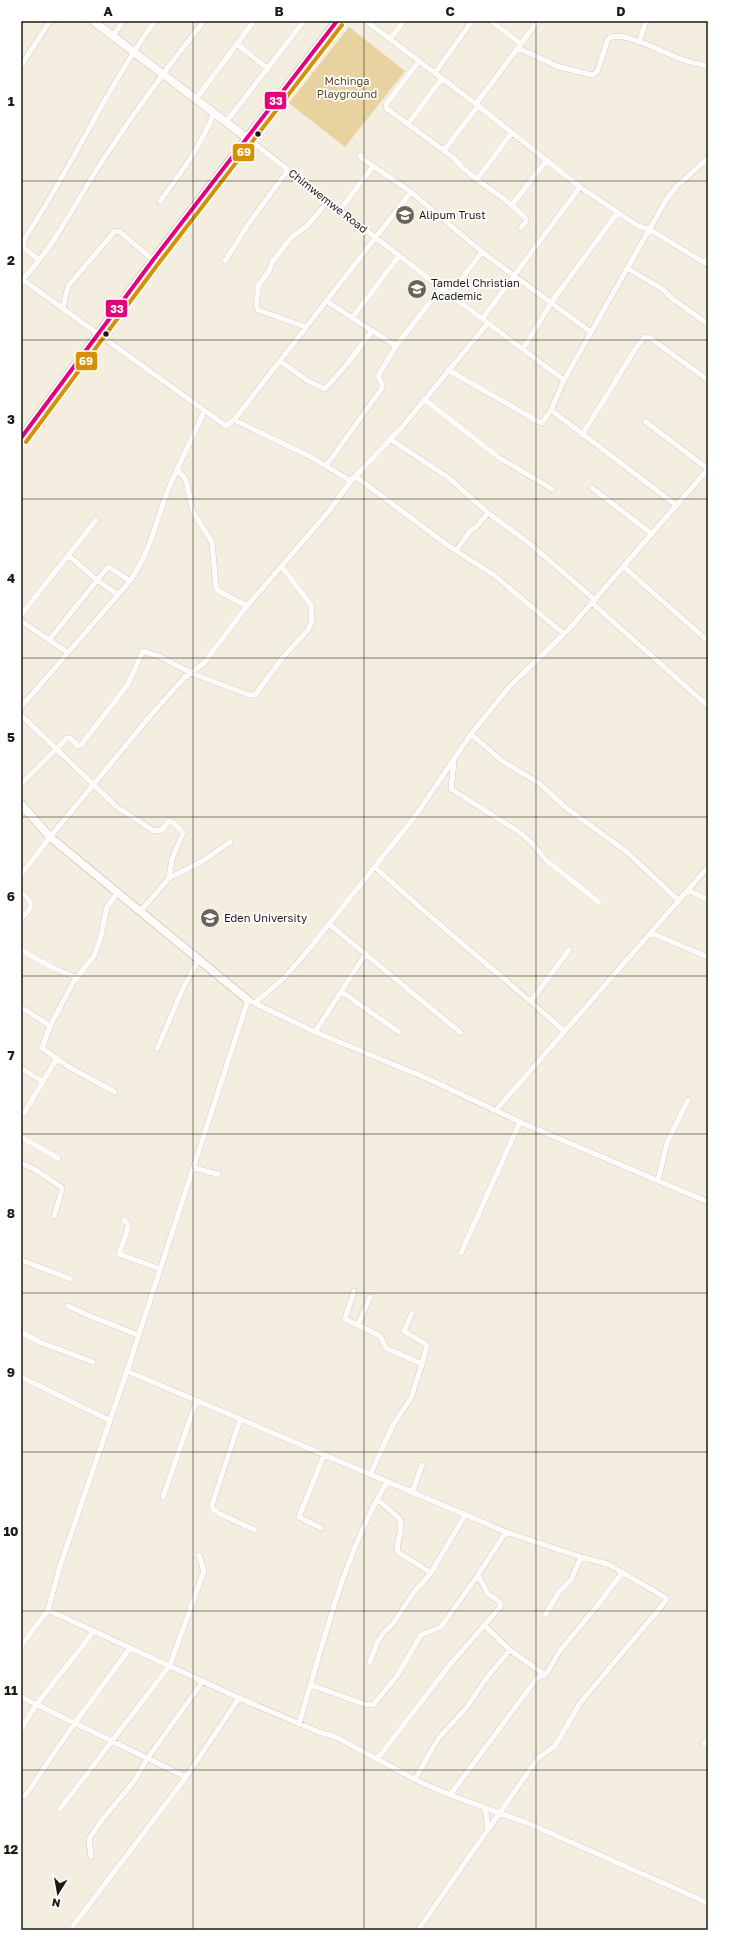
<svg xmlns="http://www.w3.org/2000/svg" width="729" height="1951" viewBox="0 0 729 1951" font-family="'Golos Text',sans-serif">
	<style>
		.green { fill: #e7d2a0 }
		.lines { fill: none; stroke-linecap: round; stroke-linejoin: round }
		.street-casing { stroke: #b9b5aa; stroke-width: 6 }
		.secondary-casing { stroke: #b9b5aa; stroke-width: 9 }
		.street { stroke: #fdfcfa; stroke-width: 5.5 }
		.secondary { stroke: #fdfcfa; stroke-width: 8 }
		.bus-1-casing { stroke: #fff; stroke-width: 7 }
		.bus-2-casing { stroke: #fff; stroke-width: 7 }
		.bus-1 { stroke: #e5007d; stroke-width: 4 }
		.bus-2 { stroke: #d69103; stroke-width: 4 }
		.grid { fill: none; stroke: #1d1a11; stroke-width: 1; stroke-opacity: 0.55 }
		.bus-dot { fill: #1d1a11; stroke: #fff; stroke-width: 1.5 }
		.labels { text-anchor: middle; stroke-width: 3.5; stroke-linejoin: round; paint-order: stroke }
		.park-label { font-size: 11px; fill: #5b4c25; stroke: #fff }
		.street-label { font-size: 11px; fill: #1d1a11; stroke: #fff }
		.poi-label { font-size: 11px; fill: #1d1a11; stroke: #fff; text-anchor: start }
		.line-badge { stroke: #fff; stroke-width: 1.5 }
		.badge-label { font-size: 11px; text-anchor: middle; font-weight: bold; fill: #fff }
		.neatline { fill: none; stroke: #1d1a11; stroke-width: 1.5 }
		.grid-label { font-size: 13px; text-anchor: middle; font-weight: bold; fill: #1d1a11 }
	</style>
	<rect width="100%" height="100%" fill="#f4eee0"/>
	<path class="green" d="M349,27l56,44 -60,76 -56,-44z"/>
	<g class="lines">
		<g class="street-casing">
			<path id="street" d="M366,21l110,83 104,83 58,39 11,3 59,36
				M491,21l30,23
				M113,36l10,-15
				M390,39l14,-18
				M639,42l7,-21
				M237,44l31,25
				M518,48l41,19 34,8 4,-3 11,-33c10,-11 57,14 70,19 10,4 20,6 30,8
				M419,61l-32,42 -1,5 68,50c20,25 52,37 72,61v3l-5,6
				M21,66l29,-45
				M435,73l37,-52
				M196,99l58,-78
				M476,104l62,-83
				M226,122l78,-101
				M408,124l34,-46
				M247,138l194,150 123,92
				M444,150l34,-44
				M360,155l3,4 48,33 71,60 -32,42
				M477,179l34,-45
				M160,201c21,-28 41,-55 54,-88
				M512,205l34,-44
				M340,210l33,-44
				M482,252l109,80
				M39,260l-15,-12 -1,-7c48,-71 81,-150 132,-220
				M225,261l22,-35 41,-56
				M704,262l4,-4
				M627,268l37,22 6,7 38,27
				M21,280l5,2 200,144 8,-6 177,-228
				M21,281c34,-35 54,-78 80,-118 32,-49 66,-96 103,-142
				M326,301l70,45
				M63,308l5,-22 46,-54 5,-1 34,29
				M352,318l47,-62
				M482,319l98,-132
				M306,327l-48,-17c-4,-7 1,-16 0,-24l11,-15 3,-9 20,-25 15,-11 21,-25
				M523,349l28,-46 66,-90
				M280,361l28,20 17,8 22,-25 25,-33
				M448,370l91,52 3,1 9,-13 13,-30 102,-180 11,-14 31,-28
				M424,399l74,58 54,32
				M551,410l125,95
				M234,420l75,36 42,25
				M582,435l54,-87 9,-11 5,1 58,42
				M390,439l59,39 39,35 41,30 66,57
				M326,466l56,-78v-4l-4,-8 18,-30 45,-58
				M177,469l9,11 7,32 19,30 4,46 4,4 27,14
				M355,476l95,71 44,28 70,59
				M592,488l60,46
				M456,551l14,-20 6,-4 12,-14
				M68,555l29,25 20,14
				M624,567l84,74
				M592,603l116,103
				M21,615l75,-95
				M21,621l46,31
				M49,640l58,-72 2,-1 21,14
				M21,707l109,-126c21,-30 25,-58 38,-91 11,-26 24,-52 36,-78
				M21,715l96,92 37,24 8,-1 7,-9c6,1 10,8 14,12l-11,26 -3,19
				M471,734l31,27 37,22 26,24 62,45 52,49
				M454,761l-3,28 68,43 13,11 15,18 52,41
				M21,784l46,-46h3l8,8 3,-1 47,-61 15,-33 18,6 30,16 58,22h6l28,-38 25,-27 4,-9 -1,-16 -29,-38
				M375,867c61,57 127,108 189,164
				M21,875l29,-38 101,-122 33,-37 20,-15 43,-57 82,-95 22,-30 51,-54 86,-104
				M688,890l20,10
				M21,892c13,12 13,13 1,26
				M141,911l28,-33 32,-16 29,-20
				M329,924l132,109
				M651,933l57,24
				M21,950l34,19 21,8
				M342,992l57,40
				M531,1001l38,-51
				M255,1003l30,-26 25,-29 106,-133 55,-81 39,-48 59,-57 139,-160 -62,-47
				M21,1007l29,19 24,-45 20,-25 6,-16 7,-33 11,-15
				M50,1026l-8,22 27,19 46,25
				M315,1032l51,-79
				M157,1049l27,-63 15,-27
				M21,1068l21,13
				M496,1110l212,-243
				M24,1113l33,-55
				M21,1137l37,21
				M21,1163l15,7 25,17 1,3 -8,26
				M193,1168l25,6
				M658,1180l9,-37 21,-43
				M124,1220l4,4 -1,7 -8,23 41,15
				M461,1253l59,-131
				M21,1260l50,19
				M354,1291l-9,28 35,17 6,12 36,16 -11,34 -18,27 -23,50
				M68,1306l22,10 48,19
				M412,1313l-8,18 23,14 -5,19
				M358,1325l12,-28
				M21,1332l18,10 54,20
				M127,1371l379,161 75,25 27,7 58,34 -1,4 -85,101 -25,43 -17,12 -120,172
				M21,1377l88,43
				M240,1420l-28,85 1,4 5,4 37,17
				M412,1493l10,-28
				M163,1497l33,-95
				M377,1499l22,19c6,13 -4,22 -1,34l33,21
				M321,1528l-22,-11 25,-62
				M48,1610l191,88 80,34 17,5 82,44 32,14 80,29 178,79
				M545,1615l14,-23 12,-12 10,-23
				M484,1625l26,25 35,25
				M21,1646l27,-36 12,-44 67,-195 121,-371 67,32 109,45 96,45 188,80
				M370,1662l8,-21 7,-10 7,-6 22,-33 17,-19 34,-58
				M311,1685l53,19 9,1 24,-29 24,-41 20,-8 37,-52
				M21,1697l165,80
				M299,1724c25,-82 44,-168 88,-242
				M21,1729l15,-24 58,-74
				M704,1744l4,-4
				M378,1758l70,-91 52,-60v-5l-12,-8 -10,-19 28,-43
				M415,1779l23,-40 28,-31 22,-32 22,-26
				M450,1795l87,-117 10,-5 12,-21 38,-46 25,-33
				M25,1796l49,-72 56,-76
				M482,1806l4,7 2,16
				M60,1809l110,-144 34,-94 -5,-16
				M91,1857l-2,-18 13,-19 33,-40 12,-21 56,-78
				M73,1926l113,-149 53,-79"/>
		</g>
		<g class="secondary-casing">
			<path id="secondary" d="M93,21l154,117
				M21,438l132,-178 184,-239
				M21,804l29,33 198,163"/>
		</g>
		<use href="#street" class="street"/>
		<use href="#secondary" class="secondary"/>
		<g class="bus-1-casing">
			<path id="bus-1" d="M21,438l132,-178 184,-239"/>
		</g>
		<g class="bus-2-casing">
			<path id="bus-2" d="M26,442l132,-178 184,-239"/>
		</g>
		<use href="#bus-1" class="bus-1"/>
		<use href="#bus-2" class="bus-2"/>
	</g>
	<path class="grid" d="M193,21v1909M364,21v1909M536,21v1909M21,181h687M21,340h687M21,499h687M21,658h687M21,817h687M21,976h687M21,1134h687M21,1293h687M21,1452h687M21,1611h687M21,1770h687"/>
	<defs>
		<g id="school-disc" transform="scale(1)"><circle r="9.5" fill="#686459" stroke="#fff"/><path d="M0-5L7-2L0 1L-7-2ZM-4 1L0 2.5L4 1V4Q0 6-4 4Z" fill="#fff"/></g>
		<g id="university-disc" transform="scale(1)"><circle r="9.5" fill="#686459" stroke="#fff"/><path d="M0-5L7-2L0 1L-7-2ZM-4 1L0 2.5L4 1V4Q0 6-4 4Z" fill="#fff"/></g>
	</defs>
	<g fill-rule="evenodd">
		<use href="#school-disc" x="405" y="215"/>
		<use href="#school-disc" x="417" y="289"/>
		<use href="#university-disc" x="210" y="918"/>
	</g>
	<g class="bus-dot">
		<circle cx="258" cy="134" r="3.5"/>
		<circle cx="106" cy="334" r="3.5"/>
	</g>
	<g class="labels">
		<g class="park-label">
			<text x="347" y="85">Mchinga<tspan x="347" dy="13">Playground</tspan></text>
		</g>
		<g class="street-label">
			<text transform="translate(328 201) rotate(38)" y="4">Chimwemwe Road</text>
		</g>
		<g class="poi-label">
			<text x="419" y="219">Alipum Trust</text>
			<text x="431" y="287">Tamdel Christian<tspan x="431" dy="13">Academic</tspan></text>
			<text x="224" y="922">Eden University</text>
		</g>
	</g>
	<g class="line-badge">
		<rect x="264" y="91" width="23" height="19" rx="4" fill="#e5007d"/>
		<rect x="232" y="143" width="23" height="19" rx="4" fill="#d69103"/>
		<rect x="105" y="299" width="23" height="19" rx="4" fill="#e5007d"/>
		<rect x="75" y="351" width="23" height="20" rx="4" fill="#d69103"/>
	</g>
	<g class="badge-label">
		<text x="276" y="105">33</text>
		<text x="244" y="156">69</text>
		<text x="117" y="313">33</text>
		<text x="86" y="365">69</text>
	</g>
	<rect width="729" height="1951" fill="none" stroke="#ffffff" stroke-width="44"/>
	<g transform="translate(58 1893) rotate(191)" stroke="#ffffff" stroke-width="3" paint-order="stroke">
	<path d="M0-3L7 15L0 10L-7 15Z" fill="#1d1a11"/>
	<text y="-6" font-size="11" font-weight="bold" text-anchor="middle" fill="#1d1a11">N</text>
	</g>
	<rect x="22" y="22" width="685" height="1907" class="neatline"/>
	<g class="grid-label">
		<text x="108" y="16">A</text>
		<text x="279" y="16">B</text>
		<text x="450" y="16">C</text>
		<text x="621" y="16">D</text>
		<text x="11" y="106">1</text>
		<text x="11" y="265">2</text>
		<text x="11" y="424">3</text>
		<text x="11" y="583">4</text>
		<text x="11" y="742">5</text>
		<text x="11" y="901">6</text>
		<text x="11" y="1060">7</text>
		<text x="11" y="1218">8</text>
		<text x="11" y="1377">9</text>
		<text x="11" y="1536">10</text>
		<text x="11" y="1695">11</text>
		<text x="11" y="1854">12</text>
	</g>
</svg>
